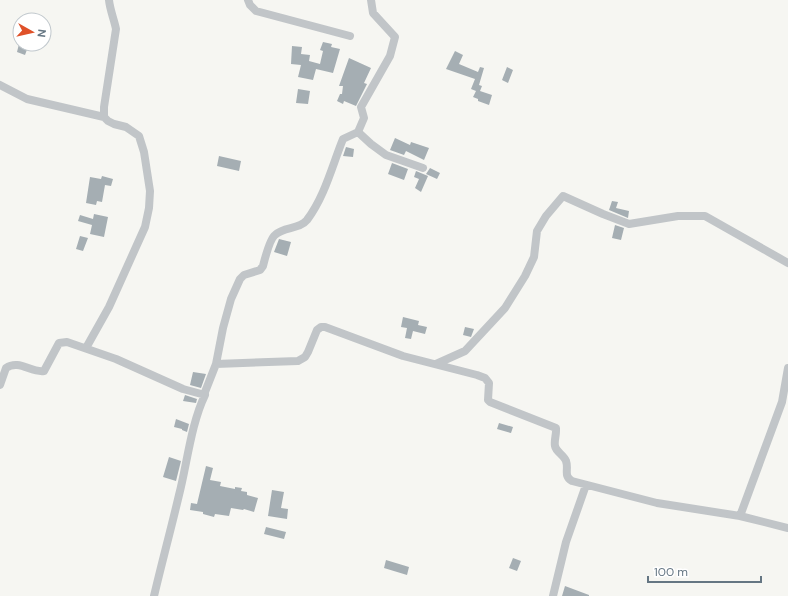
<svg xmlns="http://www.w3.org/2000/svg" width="788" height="596" viewBox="0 0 788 596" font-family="'DM Sans',sans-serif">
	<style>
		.building { fill: #a5aeb3 }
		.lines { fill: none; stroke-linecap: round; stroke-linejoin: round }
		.minor { stroke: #c1c5c8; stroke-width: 8 }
	</style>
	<rect width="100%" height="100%" fill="#f6f6f2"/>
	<path class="building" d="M323,42l9,2 -1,3 9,2 -7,24 -17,-4 -3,11 -15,-3 3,-12 -10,-1 1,-18 10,1 -1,7 9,1 -1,6 11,3 3,-13 -3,-1z
		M19,44h10l-4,11 -8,-3z
		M455,51l8,4 -4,9 19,8 2,-5 4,1 -5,17 3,1 -2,5 12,4 -3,10 -11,-4v-2l-5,-2 3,-6 -5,-2 4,-10 -29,-10z
		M349,58l22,10 -7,15 3,1 -11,22 -12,-5 -1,3 -6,-3 3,-7h2l1,-8h-4z
		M507,67l6,3 -5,13 -6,-3z
		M298,89l12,2 -2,13 -12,-1z
		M395,138l15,7 1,-3 18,6 -5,12 -18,-9 -2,4 -14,-5z
		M346,147l8,2 -1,8 -10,-1z
		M219,156l22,5 -2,10 -22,-5z
		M392,163l16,6 -4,11 -16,-6z
		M430,168l10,5 -3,6 -11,-5z
		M416,171l12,5 -7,16 -6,-4 4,-9 -5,-2z
		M102,176l11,3 -2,7 -6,-1 -3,17 -5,-1 -1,4 -10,-2 4,-26 11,2z
		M612,201l6,1 -2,6 13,3 -1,7 -19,-8z
		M94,214l14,3 -4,20 -14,-3 2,-9 -14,-4 2,-6 13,4z
		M615,225l9,3 -3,12 -9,-2z
		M80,236l8,2 -5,13 -7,-2z
		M279,239l12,3 -4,14 -13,-4z
		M403,317l16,4 -1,4 9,2 -2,7 -12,-3 -2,8 -6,-1 2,-10 -6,-1z
		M465,327l9,2 -3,8 -8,-2z
		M193,372l13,2 -5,14 -11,-3z
		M185,395l12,4 -1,4 -13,-2z
		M176,419l13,5 -2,8 -5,-2v-1l-8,-2z
		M499,423l14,4 -2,6 -14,-4z
		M169,457l12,4 -5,20 -13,-4z
		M206,466l7,2 -3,12 11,2 -1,4 15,3v-2l7,1 -1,3 6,1v3l11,3 -4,14 -10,-3 -1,1 -12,-2 -2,8 -14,-2 -1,3 -11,-3v-2l-13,-2 1,-7 6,1z
		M272,490l12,2 -3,16 7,1 -1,10 -19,-3z
		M266,527l20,5 -2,7 -20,-5z
		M513,558l8,3 -4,10 -8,-3z
		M386,560l23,7 -2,8 -23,-7z
		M565,586l24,9v1h-27z"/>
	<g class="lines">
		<path class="minor" d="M248,0l2,5 6,6 94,25
			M0,85l27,14 77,18
			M358,132l13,12 15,11 37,13
			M86,348l23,-41 36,-80 4,-19 1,-17 -6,-39 -5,-16 -13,-9 -12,-3 -6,-3 -4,-4v-10l12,-78c-2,-10 -6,-19 -7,-29
			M216,364l7,-36 8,-29 9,-20 4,-4 16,-5 3,-4c2,-8 7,-27 12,-31 9,-9 24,-5 32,-15 18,-24 25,-54 36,-81l15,-7 6,-14 -3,-11 29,-51 5,-19 -22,-24 -2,-13
			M436,364l29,-13 40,-43 20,-32 9,-19 3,-26 9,-15 17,-20 40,18 26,10 49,-8h27l83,47
			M0,385l6,-17c13,-9 25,5 38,3l15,-28 8,-1 49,17 67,30 22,6v-3l11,-28 82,-3 7,-4 3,-5 9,-22 4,-3h4l78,29 74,19 8,3 4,5 -1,17 2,2 66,26v3c0,5 -2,10 -1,15 1,6 9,9 11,15 3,8 -3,15 6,20l85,22 83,13 42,-114 6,-34
			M740,516l48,12
			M154,596c8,-34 17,-67 25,-101 8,-31 12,-71 26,-100
			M553,596l13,-54 20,-57"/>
	</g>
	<g transform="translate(32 32) rotate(98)"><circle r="19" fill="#ffffff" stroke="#c1c8cd"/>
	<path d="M0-3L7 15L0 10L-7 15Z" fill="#df5129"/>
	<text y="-6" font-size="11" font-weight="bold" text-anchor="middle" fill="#657683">N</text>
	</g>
	<path d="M648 576v6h113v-6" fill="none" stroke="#657683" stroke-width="2"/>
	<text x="654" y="576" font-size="12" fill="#657683" stroke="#ffffff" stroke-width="3" paint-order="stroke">100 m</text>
</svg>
